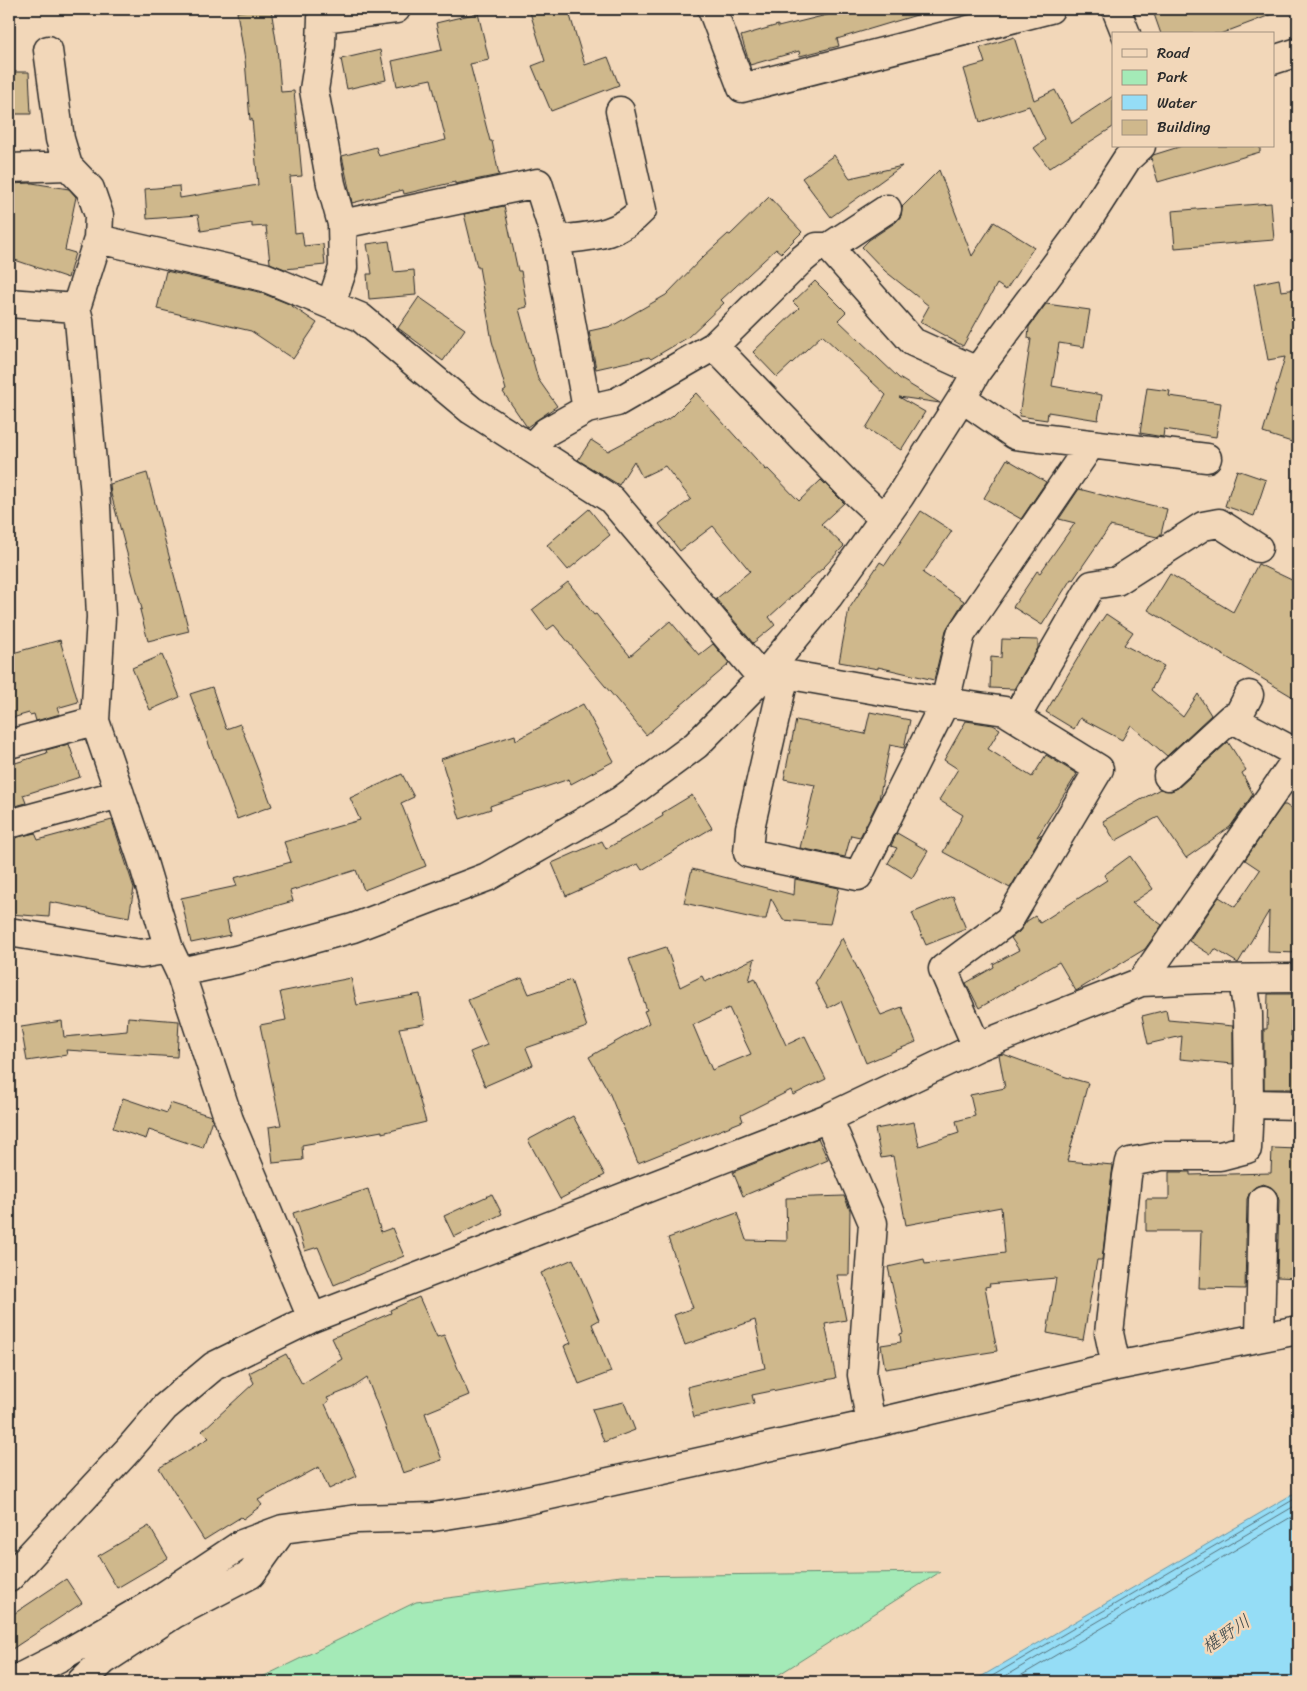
<svg xmlns="http://www.w3.org/2000/svg" width="1307" height="1691" viewBox="0 0 1307 1691" font-family="Sriracha,'Klee One',sans-serif">
	<style>
		.green { fill: #a4eab7; stroke: #688a71 }
		.water { fill: #95ddf6; stroke: #6b96a5 }
		.lines { fill: none; stroke-linecap: round; stroke-linejoin: round }
		.shore { stroke: #55727c; stroke-width: 1 }
		.building { fill: #cfb88c; stroke: #2b2b2b; fill-rule: evenodd }
		.minor-casing { stroke: #2b2b2b; stroke-width: 31 }
		.minor { stroke: #f2d7b9; stroke-width: 28 }
		.labels { text-anchor: middle; stroke-width: 5; stroke-linejoin: round; paint-order: stroke }
		.water-label { font-size: 18px; font-style: italic; fill: #3b4649; stroke: #f2d7b9 }
	</style>
	<rect width="100%" height="100%" fill="#f2d7b9"/>
	<filter id="ink" filterUnits="userSpaceOnUse"><feTurbulence type="fractalNoise" baseFrequency=".02" numOctaves="2"/><feDisplacementMap in="SourceGraphic" scale="10" xChannelSelector="R" yChannelSelector="G"/><feConvolveMatrix kernelMatrix="1 2 1 2 8 2 1 2 1" color-interpolation-filters="sRGB"/></filter>
	<g filter="url(#ink)">
		<path class="green" d="M940,1572l-173,110h-515l164,-80 205,-26z"/>
		<path class="water" d="M1298,1491v191h-326z"/>
		<g class="lines">
			<path class="shore" d="M982,1682l316,-185
				M995,1682l303,-178
				M1010,1682l288,-169"/>
		</g>
		<path class="building" d="M256,9h15l6,38 4,45 13,-1 8,85 -12,1 5,56 7,-1 2,14 19,-2 2,21 -40,4 -15,-6 -4,-37 -14,1v-4l-51,8 -3,-16 -51,4 -2,-30 34,-3 1,12 78,-13 -6,-66 -2,1 -5,-60 -8,-48z
			M529,9h39l17,56 23,-8 11,28 -68,26 -19,-45 13,-5z
			M851,9h68l1,5 -83,25 2,7 -39,10 -1,-5 -49,14 -9,-29 37,-11v2z
			M1169,9h112v2l-61,23h-59l-7,-20z
			M478,13l11,47 -19,4 20,77h2l7,34 -44,9v-2l-51,12 -1,-4 -51,13 -10,-47 34,-9 3,9 67,-16 -15,-61 -34,7 -5,-25 50,-11 -6,-27z
			M1014,37l20,63 21,-10 17,33 41,-27v31l-64,41 -15,-20 11,-8 -16,-34 -49,16 -16,-53 21,-6 -5,-15z
			M380,50l6,30 -39,9 -6,-30z
			M9,72h20l2,42h-22z
			M1182,146h78v6l-102,30 -7,-24 2,-3z
			M834,155l16,23 52,-12 -71,51 -29,-39z
			M939,170l33,86 22,-34 40,25 -28,43 -9,-6 -34,62 -43,-24 9,-16 -44,-35 -23,-24 7,-7 27,-18 5,-6 1,-9z
			M32,183l37,6 7,8 -11,53 10,3 -7,25 -59,-20v-74z
			M769,197l33,35 -21,21 -5,-4 -55,51 3,3 -37,35 -36,21 -2,-2 -53,12 -7,-38 23,-5 54,-31 38,-39 24,-22 2,1z
			M1271,203l3,37 -99,8 -3,-37z
			M504,206l14,65h3l6,36 -8,2 19,70 19,27 -30,21 -24,-35 3,-2 -14,-49 -13,-74h-2l-13,-53z
			M389,241l5,31 20,-2 2,25 -47,4 -2,-25h5l-5,-30z
			M166,271l93,21 30,12 28,19 -24,36 -42,-28 -94,-22z
			M1279,279l2,12 17,-2v155l-35,-11 22,-76 -17,3 -14,-76z
			M815,281l31,31 -8,8 61,58 41,25 -41,-6 26,15 -24,38 -35,-22 20,-33 -64,-60 -45,42 -24,-25 46,-44 -6,-6z
			M419,297l46,32 -22,32 -45,-33z
			M1046,304l44,6 -6,37 -25,-4 -7,43 50,9 -4,25 -50,-8 -1,8 -28,-4 12,-77 -3,-1 1,-11z
			M1147,388l23,3 -1,5 52,7 -5,34 -52,-8 -1,8 -23,-4z
			M696,393l70,77 2,-1 31,32 22,-21 23,23 -23,21 23,22 -21,22 -54,49 6,8 -22,18 -37,-44 34,-28 -37,-45 -33,25 -21,-27 32,-25 -26,-33 -23,11 -8,-16 -15,24 -41,-25 13,-20 17,11 64,-34z
			M1007,459l39,23 -25,37 -37,-21z
			M1237,470l29,10 -12,36 -29,-10z
			M147,473l42,158 -41,10 -8,-31 2,-1 -31,-115 -1,-10z
			M1079,489l46,12v-2l42,10 -6,25 -4,3 -47,-11 -37,54 -2,-1 -29,46 -29,-18 24,-36 3,2 35,-50 -16,-4z
			M589,509l21,26 -42,35 -21,-25z
			M921,511l31,20 -29,42 41,28 -18,29 -12,50 -56,-13v2l-39,-7 10,-53 31,-47 5,3z
			M1258,564l40,19v117l-150,-90 22,-36 63,38z
			M568,582l26,33 2,-1 34,42 40,-35 29,34 14,-11 16,19 -2,1 1,1 -82,70 -92,-110 -7,5 -15,-20z
			M1106,614l27,18 -9,13 40,21 -13,24 32,27 15,-23 13,21 -44,41 -36,-31 -9,15 -42,-22 -6,11 -28,-17 43,-73z
			M1002,639l36,1v8l-24,41 -24,-1 1,-31 10,1z
			M60,640l18,62 -21,6 3,6 -24,7 -2,-7 -4,1 -1,-2 -20,6v-65z
			M162,655l18,42 -30,13 -18,-42z
			M212,687l14,42 14,-5 32,82 -35,13 -47,-125z
			M583,704l31,57 -43,23 -2,-5 -79,27 1,3 -31,10 -19,-60 74,-24 1,5z
			M870,712l40,8 -6,28 -14,-3 -11,54 -19,38 -9,-2 -6,22 -45,-9 15,-63 -31,-6 12,-59 69,14z
			M966,721l27,4 7,4 -12,20 44,28 14,-22 31,19 -40,63 5,-3 -32,54 -67,-36 20,-37 -24,-15 19,-31 -14,-9z
			M1228,742l18,28 -4,3 11,21 -23,33 -44,31 -28,-41 -43,24 -12,-20 57,-32 11,2 7,-3z
			M69,744l11,33 -57,18 3,8 -17,5v-43l38,-12 -1,-3z
			M402,774l12,23 -13,6 25,63 -62,24 -8,-20 -66,21 3,10 -66,19 3,15 -39,8 -10,-45 56,-12 -3,-8 57,-16 -7,-20 76,-22 -10,-22z
			M692,795l20,33 -70,42 -4,-6 -72,32 -14,-33 50,-22 4,8 57,-33 -1,-3z
			M1283,805h3l12,9v139l-30,-1 1,-41 -31,52 -23,-14 -4,6 -22,-14 30,-44 16,10 25,-37 -15,-10z
			M112,820l22,68 -5,29 -79,-15 -1,15 -40,-3v-75l26,-6 3,7z
			M897,833l31,18 -16,27 -24,-15 9,-15 -6,-2z
			M1130,856l23,33 -21,14 30,22 -17,24 -69,42 -17,-29 -80,46 -13,-25 28,-16 -1,-3 26,-14 -8,-12 8,-6 8,-11 8,-5 5,7 67,-43 -3,-5z
			M692,869l102,26 1,-16 44,9 -9,36 -47,-4 -12,-22 -5,21h-9l-73,-16z
			M953,896l13,33 -40,16 -14,-32z
			M842,938l39,77 21,-8 14,35 -50,21 -25,-62 -13,7 -13,-25z
			M666,947l14,40 22,-11 3,6 50,-24 -6,23 6,-3 31,67 19,-9 21,43 -33,16 -2,-5 -50,25 2,6 -105,42 -29,-71 -20,-35 60,-34 -5,-12 3,-1 -18,-51zM729,1008l22,46 -39,16 -19,-45z
			M351,978l6,27 63,-11 5,30 -26,4 27,94 -44,11v-2l-80,14 1,15 -30,3 -4,-36 12,-2 -21,-100 26,-5 -6,-28z
			M522,978l7,16 42,-14 16,47 -61,21 7,17 -48,21 -15,-34 17,-7 -19,-45z
			M1268,994h24l-1,42h7v53h-34v-60h3z
			M1166,1010l2,10 65,6v38l-53,-5 2,-23 -34,8 -6,-28z
			M128,1017l51,4 -2,36 -111,-7 1,5 -40,6 -6,-34 41,-6 2,16 63,-6z
			M1003,1054l63,23 22,6 -21,78 46,4 -11,95h-5l-14,80 -36,-7 9,-55 -67,6 1,2 -5,1 12,64 -112,18 -4,-24 20,-3 -1,-8 3,-1 -15,-66 36,-8 1,5 80,-11 -4,-46 -95,18 -13,-69 -12,2 -6,-29 39,-7 5,24 40,-13 -3,-12 19,-5 -5,-21 35,-7 -6,-33z
			M123,1098l44,15 3,-10 41,13 1,3 -9,29 -54,-18 -3,9 -33,-11z
			M573,1116l32,59 -45,24 -32,-59z
			M818,1138l10,22 -85,36 -10,-24z
			M1272,1148l26,1v129l-21,-1 2,-77 -3,-8 -5,-5 -8,-3 -8,3 -5,5 -3,7 -2,90 -46,-1 2,-57h-55v-32h23v-27h21v3l81,-2z
			M368,1189l13,43 11,-4 12,28 -70,29 -16,-38 -13,4 -12,-38z
			M492,1194l10,20 -48,23 -10,-21z
			M844,1196l6,14 -1,65h-12l9,45 -21,4 11,54 -84,17 2,8 -60,14 -7,-30 78,-19 -10,-48 -70,25 -11,-30 19,-7 -25,-70 69,-25 9,27 41,1 -1,-43z
			M573,1259l26,61 -7,4 19,48 -32,12 -15,-38 7,-3 -30,-70z
			M419,1297l18,40 7,-2 25,60 -44,18 17,47 -39,13 -36,-95 -15,10 -25,10 2,3 -4,3 32,72 -28,13 -10,-22 -61,33 4,5 -19,14 -2,-2 -37,23 -45,-72 50,-30 -7,-7 52,-48 -5,-10 37,-19 16,30 40,-25 -10,-21 59,-25 -1,-3z
			M624,1402l11,28 -31,12 -12,-33z
			M149,1526l19,32 -51,30 -19,-32z
			M66,1579l16,24 -73,48v-34z"/>
		<g class="lines">
			<g class="minor-casing">
				<path id="minor" d="M712,9l30,79 308,-79
					M1116,9l10,25
					M48,50l12,89 8,27 22,23 9,26 -1,24
					M1273,60l25,-8
					M9,168l59,-2
					M887,209l-58,38 84,95 64,29
					M342,224l-11,-40 -17,-94 7,-45 1,-27 74,-9
					M829,247h-12l-18,15 -85,84 135,140 35,33
					M9,303l67,5
					M331,304l12,-36 -1,-44 196,-41 18,57
					M962,398l53,37 192,23
					M587,409l-31,-169c34,-4 61,-3 86,-30l-22,-99
					M531,448l15,-16 41,-23 30,-7 97,-56
					M768,671l171,30 66,10 94,58 -90,151 -66,49 34,78
					M785,674l-35,154 -2,25 110,23 87,-174 16,-68 130,-190
					M1016,717l76,-132 25,-4 86,-55 16,-3 39,25
					M1236,720l13,-25
					M9,744l86,-23
					M1168,776l63,-58 67,36
					M9,824l111,-30
					M9,932l132,22 28,-5
					M180,972l56,-12 117,-32 134,-51 133,-76 76,-56 66,-67 66,-81 72,-101 62,-98 15,-27 103,-139 47,-73 14,-13
					M1245,979v15l3,20 1,90
					M1141,982l157,-225
					M828,1118l45,105 -11,152 9,49
					M312,1318l-83,-198 -49,-148 -11,-23 -27,-90 -47,-138 6,-104 -5,-111 -17,-186 -3,-12 22,-69 166,38 96,40 111,93 140,89 151,179
					M1260,1337l3,-137
					M1116,1366l-7,-33 18,-157 3,-14 32,-6h58l27,-7 2,-45 49,1
					M9,1578l120,-129 36,-42 49,-41 98,-48 516,-200 149,-71 164,-65 64,-3 93,-1
					M11,1682l51,-26 93,-54 87,-58 41,-15 74,-10 76,-2 63,-10 375,-83 245,-58 182,-36
					M81,1682l23,-22 70,-46 77,-40 32,-45"/>
			</g>
			<use href="#minor" class="minor"/>
		</g>
	</g>
	<g class="labels">
		<g class="water-label">
			<text transform="translate(1226 1634) rotate(-34)" y="6">椹野川</text>
		</g>
	</g>
	<rect width="1307" height="1691" fill="none" stroke="#f2d7b9" stroke-width="30"/>
	<rect x="15" y="15" width="1277" height="1661" fill="none" stroke="#2b2b2b" stroke-width="2" filter="url(#ink)"/>
	<rect x="1112" y="32" width="162" height="115" fill="#f2d7b9" stroke="#a29280"/>
	<rect x="1122" y="49" width="25" height="8" fill="#f2d7b9" stroke="#a29280"/>
	<text x="1157" y="58" font-size="15" fill="#2b2b2b">Road</text>
	<rect x="1122" y="70" width="25" height="15" fill="#a4eab7" stroke="#a29280"/>
	<text x="1157" y="82" font-size="15" fill="#2b2b2b">Park</text>
	<rect x="1122" y="95" width="25" height="15" fill="#95ddf6" stroke="#a29280"/>
	<text x="1157" y="108" font-size="15" fill="#2b2b2b">Water</text>
	<rect x="1122" y="120" width="25" height="15" fill="#cfb88c" stroke="#a29280"/>
	<text x="1157" y="132" font-size="15" fill="#2b2b2b">Building</text>
</svg>
